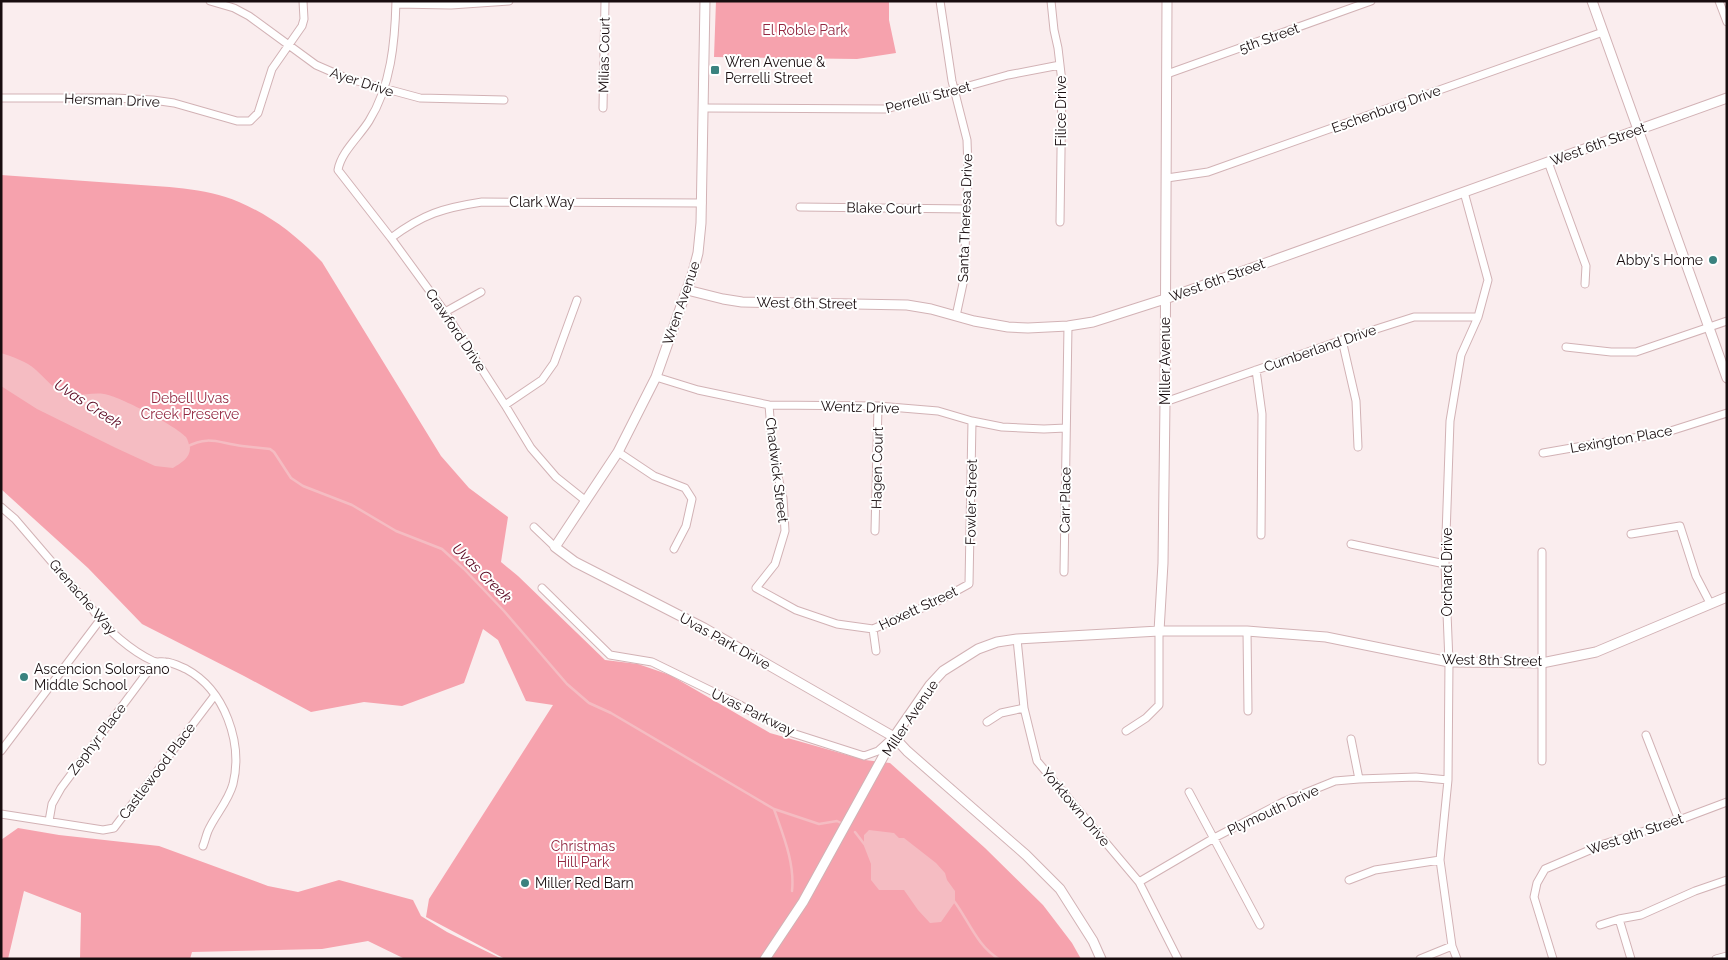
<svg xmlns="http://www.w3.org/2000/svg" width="1728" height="960" viewBox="0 0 1728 960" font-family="Raleway,sans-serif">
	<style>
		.green { fill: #f6a2ad }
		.water { fill: #f5bcc2 }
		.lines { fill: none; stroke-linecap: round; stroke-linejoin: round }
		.stream { stroke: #f5bcc2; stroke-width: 2.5 }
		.minor-casing { stroke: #d2b2b5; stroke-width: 9 }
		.tertiary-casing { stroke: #d2b2b5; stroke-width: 11 }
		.minor { stroke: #fff; stroke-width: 7 }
		.tertiary { stroke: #fff; stroke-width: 9 }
		.poi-dot { fill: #3a827f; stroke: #fff; stroke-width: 2 }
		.labels { text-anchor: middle; stroke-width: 4; stroke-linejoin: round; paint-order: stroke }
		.park-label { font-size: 14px; fill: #932942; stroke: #fff }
		.street-label { font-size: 14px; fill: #180d0f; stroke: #fff }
		.poi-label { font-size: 14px; fill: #180d0f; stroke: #fff; text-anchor: start }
		.water-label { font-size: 15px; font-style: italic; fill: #590620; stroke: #fff }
	</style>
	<rect width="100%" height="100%" fill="#faedee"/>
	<path class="green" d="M716,1h173v19l7,33 -39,6 -143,-2z
		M1,175c42,3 84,6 126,9 37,3 77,3 112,18 33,14 59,35 83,60l119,194 28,32 39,29 -7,45 17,14 87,84 33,4 32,11 100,58 95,27 25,3 95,85 58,57 29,38 9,16h-576l-79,-42 3,-18 124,-194 -27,-4 -28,-61 -15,-11 -19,54 -62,23 -38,-4 -53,10 -67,-36 -102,-52 -54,-56 -87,-79z
		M18,828l41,7 100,11 109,40 30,6 41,-12 74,20 8,16 26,16 55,27h-97l-37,-18 -46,8 -130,3 -2,7h-110l1,-46 -57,-22 -16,68h-7v-119z"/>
	<path class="water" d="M1,353c12,4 25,8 35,17 9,8 18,20 30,24 12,3 26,-2 38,0 15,2 72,32 82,43 2,3 3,8 4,11 0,10 -9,15 -17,20l-18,-2 -39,-18 -79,-39 -36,-23z
		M869,830l25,3 5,5h5l32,25 9,10 2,7 8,11v11l-14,20 -11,1 -12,-13 -14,-20h-25l-8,-10v-16l-7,-18v-11z"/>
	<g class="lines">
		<path class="stream" d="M186,447c23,-12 32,-4 56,-1 9,1 19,2 28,3l4,3 17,26 12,8 49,19 44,26 46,18 22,20 40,42 63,73 22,19 22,10 163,96 45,15 18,-3 4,2
			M774,809c9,26 21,54 18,82
			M855,832l10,13
			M954,901c15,20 23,45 45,58"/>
		<g class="minor-casing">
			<path id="minor" d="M210,1l24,7 15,8 67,49 30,13 74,20 84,2
				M396,1c-1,41 -5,85 -27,120 -10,16 -28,31 -31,49l53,68 54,74 60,93 26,43 25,29 30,24
				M940,1l12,80 15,59 1,29 -4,110 -8,37
				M1051,1l3,29 4,18 4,34 -2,140
				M1719,1l8,21
				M396,4l55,1 58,-4
				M1167,74l204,-73
				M1,98h114l38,2 21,3 63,18h13l8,-8 14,-44 30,-43 2,-7 -1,-18
				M603,108l2,-107
				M703,108l183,1 122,-34 52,-10
				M1548,162l38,104 -1,18
				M1167,178l41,-6 395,-140
				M800,207l167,2
				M391,238c32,-24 52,-30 91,-36l220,1
				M445,312l36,-20
				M1342,340l14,61 2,46
				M1566,347l45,5h25l91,-31
				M1256,370l6,44 -1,121
				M656,377l42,13 71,15 109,1 60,5 34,10 30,6 42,2 22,-1
				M1165,402l177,-62 72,-23h64
				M505,405l37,-25 12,-17 23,-63
				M769,405l4,50 10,43 2,33 -10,33 -19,24 40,22 41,14 36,5 65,-28 31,-17 3,-163
				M618,452l36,24 31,12 7,11 -6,27 -12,23
				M1543,453l63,-11 55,-8 66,-21
				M1,507l14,12 78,91c12,19 40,42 60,51 4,2 8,0 12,1 7,0 14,4 21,7 39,21 57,74 47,115 -5,18 -18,31 -25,47 -2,5 -3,10 -5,15
				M534,527l21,20
				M875,531l3,-125
				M1631,534l49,-8 16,50 14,27
				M1351,544l94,20
				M1542,552v209
				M1064,572l4,-246
				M542,588l68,67 42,7 88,43 46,26 78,25 14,-5 12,-11
				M873,629l3,22
				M1247,631l1,80
				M1017,639l7,69 13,53 102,121 39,77
				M987,722l14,-9 23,-5
				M1126,731l20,-13 13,-13v-74
				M1646,735l33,85
				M1351,739l8,40
				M1,751l99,-131
				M1189,792l71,133
				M1,814l102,16 11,-2 101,-133
				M49,821l3,-17 9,-16 94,-126
				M1349,880l26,-10 65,-10
				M1139,882l75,-44 69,-36 52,-21 24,-2 57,-2 32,3
				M1619,919l12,40
				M1600,925l19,-6 22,-4 54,-24 32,-11
				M1420,959l32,-13
				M1457,959l-5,-13 -12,-86 8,-80 1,-118 -4,-98 5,-143 11,-66 17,-38 10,-37 -24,-88
				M1553,959l-19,-62 3,-14 8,-14 59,-25 75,-24 48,-18
				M1716,959l11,-3"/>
		</g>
		<g class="tertiary-casing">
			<path id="tertiary" d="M705,1l-4,222 -3,30 -5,19 -37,105 -38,75 -63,95 20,15 129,66 190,109 13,14 119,104 34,34 33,52 8,18
				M1592,1l135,377
				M687,290l36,9 19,3 165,3 24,4 43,12 34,6 20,1 40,-2 25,-4 72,-23 562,-201
				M1159,631l4,-68 2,-161 2,-401
				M765,959l38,-57 91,-165 36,-52 13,-14 35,-22 19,-7 20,-3 142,-8h88l79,6 123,25 93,1 54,-11 131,-55"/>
		</g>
		<use href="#minor" class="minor"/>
		<use href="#tertiary" class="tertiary"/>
	</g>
	<g class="poi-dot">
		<rect x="710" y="65" width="10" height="10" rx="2.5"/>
		<circle cx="1713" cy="260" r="5"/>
		<circle cx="24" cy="677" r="5"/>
		<circle cx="525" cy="883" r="5"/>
	</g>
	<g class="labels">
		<g class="park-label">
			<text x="805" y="35">El Roble Park</text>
			<text x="190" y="403">Debell Uvas<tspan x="190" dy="16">Creek Preserve</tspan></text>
			<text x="583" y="851">Christmas<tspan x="583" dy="16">Hill Park</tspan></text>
		</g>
		<g class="street-label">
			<text transform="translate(1269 38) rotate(-20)" y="5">5th Street</text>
			<text transform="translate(604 55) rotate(-89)" y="5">Milias Court</text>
			<text transform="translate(362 82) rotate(18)" y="5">Ayer Drive</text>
			<text transform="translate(928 97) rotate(-15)" y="5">Perrelli Street</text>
			<text transform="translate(112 100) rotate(2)" y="5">Hersman Drive</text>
			<text transform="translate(1386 109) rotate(-20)" y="5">Eschenburg Drive</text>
			<text transform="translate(1061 111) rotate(-90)" y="5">Filice Drive</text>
			<text transform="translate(1598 144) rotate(-20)" y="5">West 6th Street</text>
			<text x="542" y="207">Clark Way</text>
			<text transform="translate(884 208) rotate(1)" y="5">Blake Court</text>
			<text transform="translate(965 218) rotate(-88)" y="5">Santa Theresa Drive</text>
			<text transform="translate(1217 280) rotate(-20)" y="5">West 6th Street</text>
			<text transform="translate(681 303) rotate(-71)" y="5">Wren Avenue</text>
			<text transform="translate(807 303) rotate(1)" y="5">West 6th Street</text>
			<text transform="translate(456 330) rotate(56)" y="5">Crawford Drive</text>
			<text transform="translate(1320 348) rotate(-19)" y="5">Cumberland Drive</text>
			<text transform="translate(1165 361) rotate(-90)" y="5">Miller Avenue</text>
			<text transform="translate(860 407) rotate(2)" y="5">Wentz Drive</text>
			<text transform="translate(1621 439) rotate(-10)" y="5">Lexington Place</text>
			<text transform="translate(877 468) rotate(-89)" y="5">Hagen Court</text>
			<text transform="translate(777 470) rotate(83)" y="5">Chadwick Street</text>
			<text transform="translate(1065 500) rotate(-89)" y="5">Carr Place</text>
			<text transform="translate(971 502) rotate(-89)" y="5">Fowler Street</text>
			<text transform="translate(1447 572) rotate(-90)" y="5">Orchard Drive</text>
			<text transform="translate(83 597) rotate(49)" y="5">Grenache Way</text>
			<text transform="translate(918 608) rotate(-25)" y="5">Hoxett Street</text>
			<text transform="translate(725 641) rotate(29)" y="5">Uvas Park Drive</text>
			<text transform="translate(1492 660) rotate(1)" y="5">West 8th Street</text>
			<text transform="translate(753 712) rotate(26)" y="5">Uvas Parkway</text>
			<text transform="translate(910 718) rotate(-56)" y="5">Miller Avenue</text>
			<text transform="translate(97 739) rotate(-53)" y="5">Zephyr Place</text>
			<text transform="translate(157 771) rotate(-53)" y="5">Castlewood Place</text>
			<text transform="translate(1076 807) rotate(50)" y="5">Yorktown Drive</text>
			<text transform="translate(1273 810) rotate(-25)" y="5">Plymouth Drive</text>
			<text transform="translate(1635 834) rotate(-19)" y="5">West 9th Street</text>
		</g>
		<g class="poi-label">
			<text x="725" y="67">Wren Avenue &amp;<tspan x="725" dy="16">Perrelli Street</tspan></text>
			<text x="1703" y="265" text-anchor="end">Abby's Home</text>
			<text x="34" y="674">Ascencion Solorsano<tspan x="34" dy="16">Middle School</tspan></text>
			<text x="535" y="888">Miller Red Barn</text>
		</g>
		<g class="water-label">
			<text transform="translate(88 404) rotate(33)" y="5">Uvas Creek</text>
			<text transform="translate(482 573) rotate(45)" y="5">Uvas Creek</text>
		</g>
	</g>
	<rect width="1728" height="960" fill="none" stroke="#180d0f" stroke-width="5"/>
</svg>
